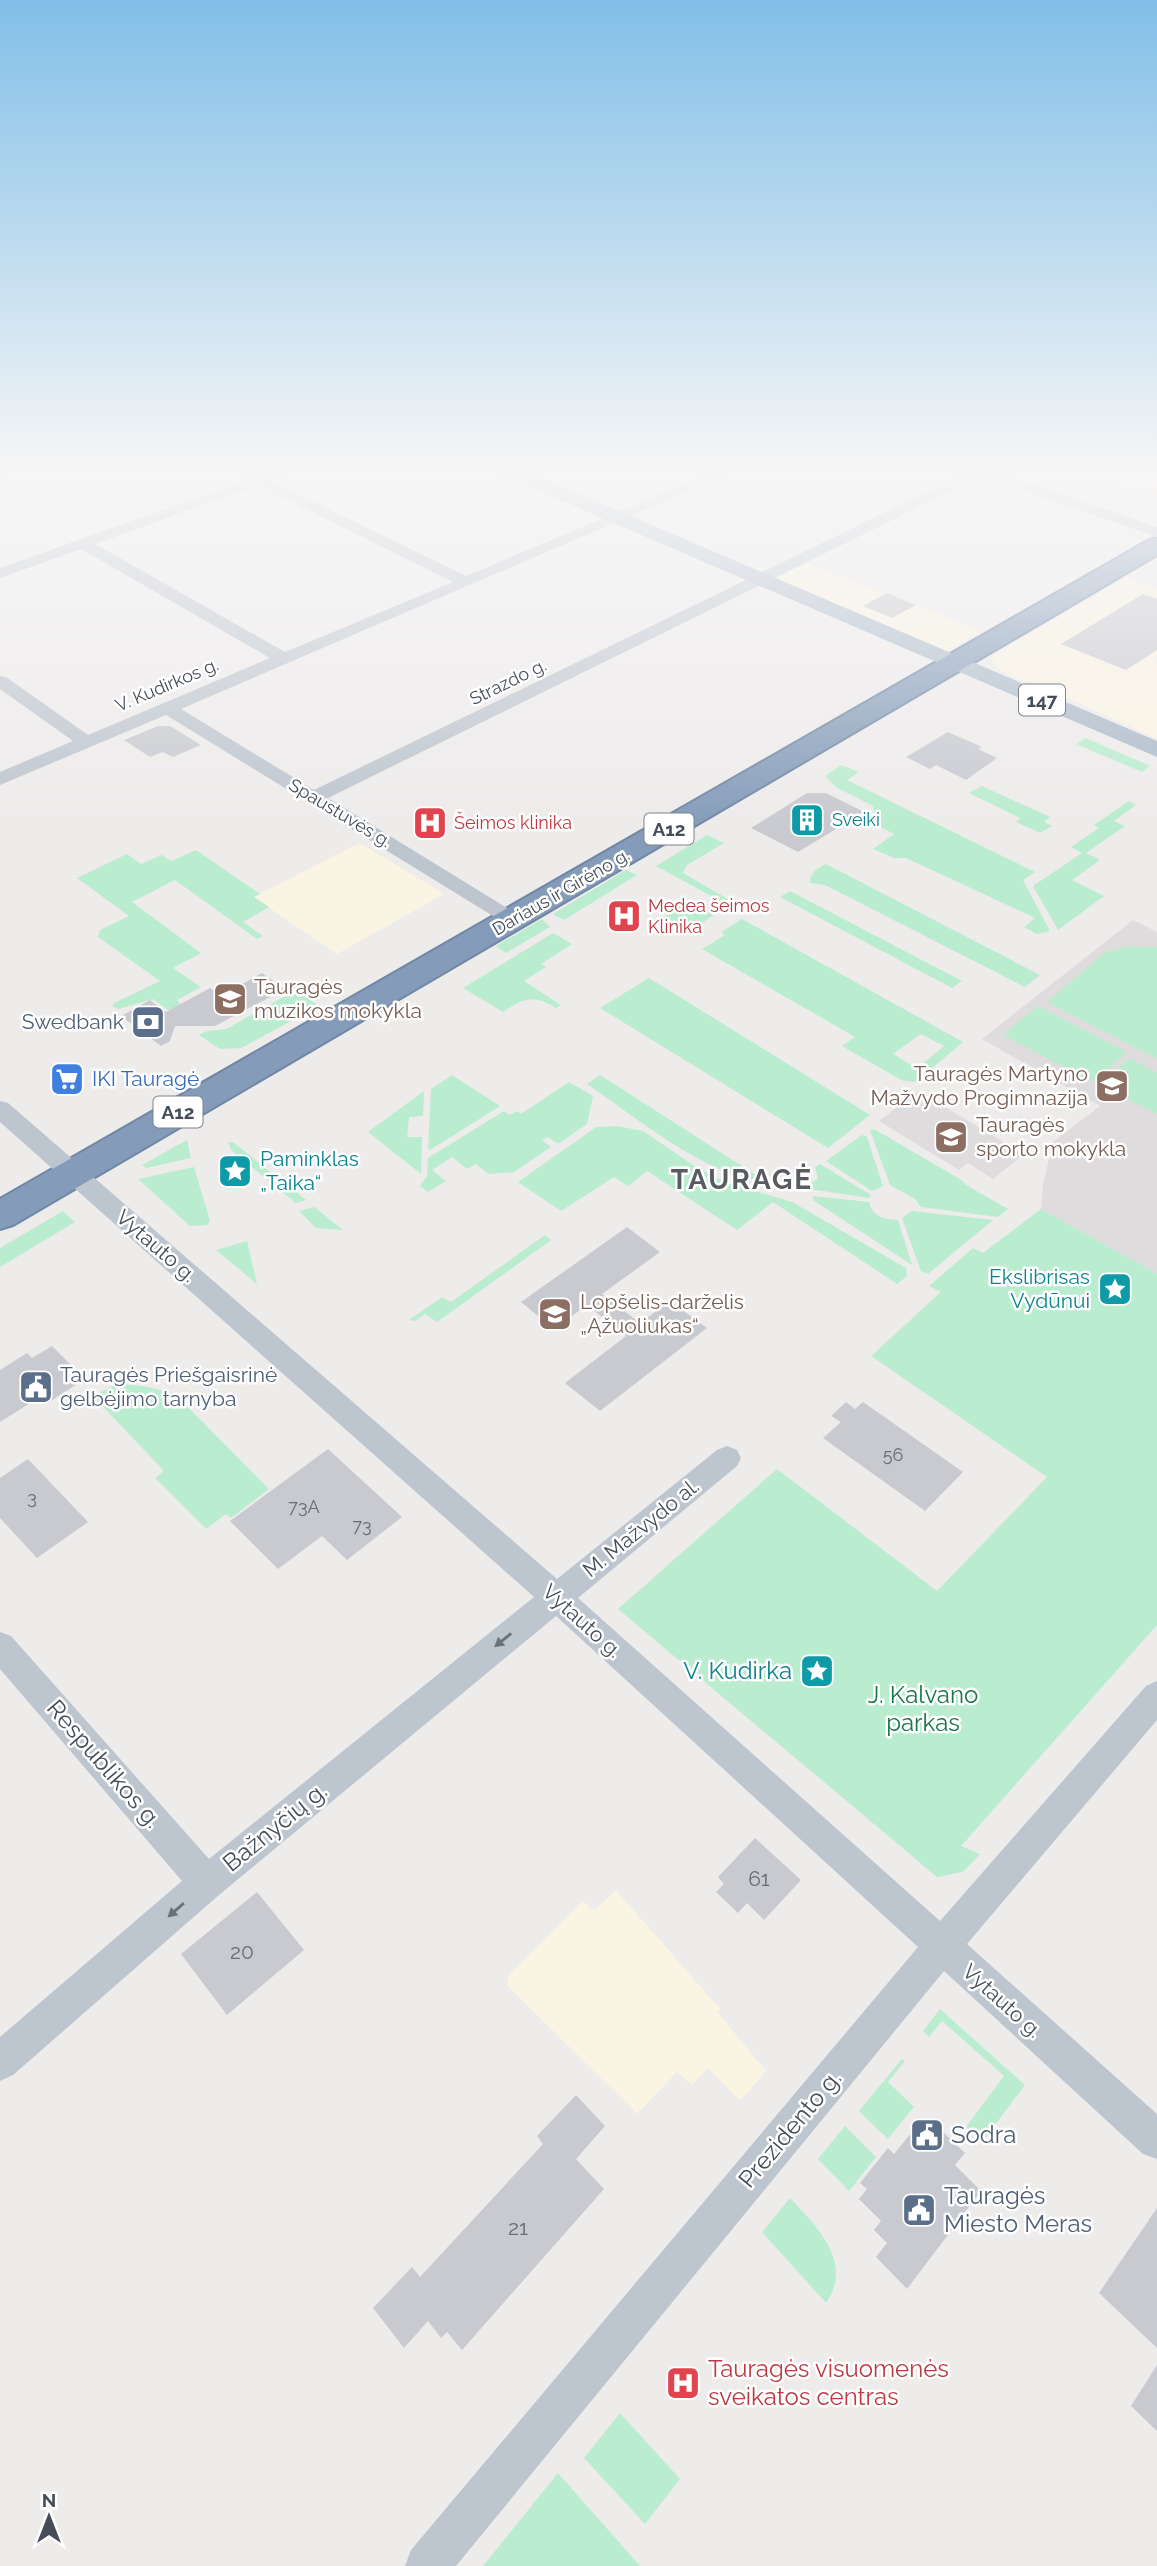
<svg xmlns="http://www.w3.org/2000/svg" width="1157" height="2566" viewBox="0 0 1157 2566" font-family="Raleway,sans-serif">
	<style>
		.commercial { fill: #faf4e3 }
		.education { fill: #dfdcdd }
		.green { fill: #baeccf }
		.building { fill: #c8cad0 }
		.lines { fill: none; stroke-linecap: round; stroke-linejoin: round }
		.highway-casing { stroke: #7087a5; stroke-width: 4 }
		.minor { fill: #bdc5ce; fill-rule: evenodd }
		.major { fill: #abbaca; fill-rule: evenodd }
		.highway { fill: #849cb9; fill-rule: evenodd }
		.oneway { fill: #69727b }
		.labels { text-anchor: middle; stroke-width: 5; stroke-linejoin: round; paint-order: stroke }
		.far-street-label { font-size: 18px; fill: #454e58; stroke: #fff }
		.far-culture-label { font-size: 18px; fill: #0d838f; stroke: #fff; text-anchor: start }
		.far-health-label { font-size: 18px; fill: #be3a42; stroke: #fff; text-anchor: start }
		.number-label { font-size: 18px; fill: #666d76 }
		.shield { fill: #fff; stroke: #7d838a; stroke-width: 2 }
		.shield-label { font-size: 19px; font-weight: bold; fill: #454e58 }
		.education-label { font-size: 21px; fill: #785e54; stroke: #fff; text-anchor: start }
		.service-label { font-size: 21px; fill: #4e5e75; stroke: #fff; text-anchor: end }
		.shop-label { font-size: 21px; fill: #366cbe; stroke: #fff; text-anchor: start }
		.culture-label { font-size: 21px; fill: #0d838f; stroke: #fff; text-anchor: start }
		.street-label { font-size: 21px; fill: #454e58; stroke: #fff }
		.near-number-label { font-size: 21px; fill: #666d76 }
		.near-culture-label { font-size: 24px; fill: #0d838f; stroke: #fff; text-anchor: end }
		.near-park-label { font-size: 24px; fill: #19754a; stroke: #fff }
		.near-street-label { font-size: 24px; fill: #454e58; stroke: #fff }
		.near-service-label { font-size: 24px; fill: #4e5e75; stroke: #fff; text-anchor: start }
		.near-health-label { font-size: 24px; fill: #be3a42; stroke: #fff; text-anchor: start }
		.district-label { font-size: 28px; font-weight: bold; letter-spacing: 2px; fill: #585c60; stroke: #fff }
	</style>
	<rect width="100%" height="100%" fill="#eeebeb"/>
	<path class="commercial" d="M1107,467h25l15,5 10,-5v29l-62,-23z
		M806,562l78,32 4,-1 93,38 -35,20 -175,-73z
		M1127,577l30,12v68l-2,2 2,1v79l-94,-43 -52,-20 -13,-7 -6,-10 1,-4z
		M360,843l84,51 -107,60 -84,-57z
		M616,1890l104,119 -3,3 49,59 -26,30 -32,-33 -16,17 -15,-13 -40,42 -130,-129 2,-10 74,-74 11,10z"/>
	<path class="education" d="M1133,920l24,12v342l-116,-65 2,-24 10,-43 47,-36 -118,-67z
		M918,1091l106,63 -31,25 -25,-16 -9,7 -80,-49z"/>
	<path class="green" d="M1086,738l64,28 -8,6 -66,-28z
		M841,765l18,7 -12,8 188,92 -12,8 27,51 -13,3 -13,-7 11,-9 -129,-60h-12l-21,-9 21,-15 -17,-9 -4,-19 -36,-18 -12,-12z
		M982,786l68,31 -6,5 8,4 -12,7 -24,-11 4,-4 -51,-25z
		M1129,801l7,4 -22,16 11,5 -39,27 14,7 -28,20 32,16 -46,34 -25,-44 49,-33 -11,-6 28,-19 -5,-3z
		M707,835l17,8 -37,22 -4,8 48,28 -5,3 -70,-38z
		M196,850l64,44 -6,3 15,10 -26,15 20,14 -6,3 -82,-59 -43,22 69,51 -28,15 28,19 -24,13 5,5 -14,5 -15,-11 -35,10 -6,-3 2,-3 46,-22 -62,-44 2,-7 29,-14 -52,-38 50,-24 14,10 21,-9 9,6z
		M826,864l214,111 -15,12 -200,-102 -15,-2c0,-11 7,-14 16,-19z
		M626,870l11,5 -73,45 -11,-6z
		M790,891l172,90 -10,7 -172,-91z
		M687,902l27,13 -28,18 -26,-14z
		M542,919l8,8 -44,26 -10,-7z
		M742,919l221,123 -33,28 -9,-5 23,-19 -23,-12 -28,20 33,20 -12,8 -13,-2 -59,-34 13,-9 -153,-88 23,-14 -4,-3z
		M553,933l19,11 -31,20 5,3 -22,14 37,24 -5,3c-23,-14 -32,-10 -53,4l-40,-24z
		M1125,947h32v112l-110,-57 57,-49z
		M649,978l221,137 -42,33 -228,-140z
		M296,990l23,16 -78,42 -21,1 -21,-14 8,-4 19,-2z
		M1038,1006l89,46 -35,30 -89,-47z
		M1129,1058l28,15v41l-58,-30z
		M452,1075l48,31 -70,44 -2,-1 3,-60z
		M600,1075l164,105c-55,-1 -131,-65 -177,-96z
		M569,1082l24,14 -6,28 -29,20 -10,-7 -6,3 9,7 -37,25 -26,2 -12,-10 -9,5 -15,-12 -20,13 14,11 -18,11 -8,-6 7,-10 1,-18 76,-47 6,4 7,-4 4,3z
		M424,1091l-1,25 -14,1 -2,20h15l-1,37 -53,-42z
		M617,1126l26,5 53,36 29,15 67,20 114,66 1,8 -10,8 -124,-82 -36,28 -90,-59 -19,15 -14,-9 -53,34 -43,-29 78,-55z
		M874,1129l89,52 3,4 42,24 -10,8 -77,-10 -6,-8 -25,-14 -20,-55z
		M862,1135l5,2 16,49 -11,5 -46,-30z
		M187,1140l4,18 -45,10 -4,-3z
		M228,1142h5l73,58 -10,3 -65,-53z
		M820,1164l51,31 -2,3 -59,-9 1,-6 7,-4 -3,-12z
		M194,1167l16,54 -3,4 -17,1 -52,-47z
		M813,1196l56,6c3,15 15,17 29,18l14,45 -99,-65z
		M314,1207l29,23 -27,-2 -17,-17z
		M1041,1209l116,65v351l-196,221 19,8 -17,18 -26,5 -319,-268 159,-140 160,122 110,-114 -176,-121 70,-64 -12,-6 44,-38 10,5z
		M63,1211l12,11 -75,45v-19z
		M912,1211l81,9 -65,54 -7,-3 -19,-53z
		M545,1235l6,5 -114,82 -12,-8 -9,7 -7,-1 33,-23 9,5z
		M247,1241l10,43 -41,-34z
		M117,1384l25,2 32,7 95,96 -38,29 -5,-4 -20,15 -51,-51 9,-7 -71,-75z
		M940,2009l85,76 -43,57 -16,-15 38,-51 -62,-55 -13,16 -6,-6z
		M902,2059l3,2 -17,21 26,25 -26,32 -29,-28z
		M845,2126l31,31 -27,34 -31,-32z
		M790,2198c27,29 64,64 36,105l-64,-71z
		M620,2413l60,66 -35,45 -61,-66z
		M558,2473l82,93h-157z"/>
	<path class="building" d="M887,593l29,12 -24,13 -29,-12z
		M1143,594l14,5v51l-31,20 -65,-26z
		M158,726h12l31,19 -28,12 -10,-5 -13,5 -26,-17z
		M948,732l34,15 -4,2 19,9 -31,22 -30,-15 -6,4 -24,-12z
		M807,793h19l38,19 -66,40 -47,-24z
		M262,973l23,16 -70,37h-40l-5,15 -9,5 -40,-30 29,-16 16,12 44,-24 11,8z
		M627,1227l33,25 -58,42 38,29 30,-22 37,27 -107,83 -35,-28 61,-47 -39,-31 -33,24 -33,-27z
		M52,1346l33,33 -36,23 -6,-7 -43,27v-52l27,-17 5,5z
		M846,1402l9,7 8,-7 100,70 -38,39 -102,-73 18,-16 -10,-6z
		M328,1449l74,68 -55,43 -25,-24 -44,33 -48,-48z
		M28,1459l60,63 -51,36 -37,-40v-40z
		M755,1838l46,42 -37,40 -17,-17 -9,10 -22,-21 8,-8 -6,-7z
		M257,1892l47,58 -77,65 -46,-61z
		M576,2095l29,31 -29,33 28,30 -142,161 -15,-18 -6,6 -13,-17 -24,27 -31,-40 39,-41 8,10 123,-133 -6,-8z
		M920,2122l15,15 6,-7 24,23 -10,12 26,26 -74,98 -31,-32 11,-14 -13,-13 7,-9 -22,-22 8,-10 -7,-6 28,-35 6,6z
		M1157,2208v140l-58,-55z
		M1157,2365v66l-26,-25z"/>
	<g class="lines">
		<g class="highway-casing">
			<path id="highway" d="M1157,538v17l-1144,670 -13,4v-30l1149,-659z"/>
		</g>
		<path class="minor" d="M0,467h34l-7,4 -27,4z
			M225,467h18l17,8 22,-8h21l-32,14 195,95 259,-109h19l-563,242 133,81 654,-318 -6,-5 24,1 171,59v10l-175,-61 -654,322 192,118 3,4 -3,4h-14l-340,-209 -166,70v-13l73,-31 -73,-52v-13l6,1 82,58 182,-77 -189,-109 -81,29v-10l247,-88zM258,485l195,97 -168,70 -190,-108z
			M0,1101l8,2 549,476 160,-129 10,-4 10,4 4,8 -4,8 -159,132 362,323 206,-235 11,-5v39l-190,224 190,170v45l-14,-5 -199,-183 -488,595h-51l6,-16 507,-603 -362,-331 -337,279 -206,180 -13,6v-44l182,-156 -182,-212v-37l11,4 198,223 325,-262 -534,-475z"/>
		<path class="major" d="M490,467h26l641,274v16l-664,-286z"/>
		<use href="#highway" class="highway"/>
	</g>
	<defs><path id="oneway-solid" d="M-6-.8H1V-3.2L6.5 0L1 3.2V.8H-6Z" transform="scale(1.75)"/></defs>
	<g class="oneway">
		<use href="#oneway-solid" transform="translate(503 1640) rotate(141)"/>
		<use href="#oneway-solid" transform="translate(176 1910) rotate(139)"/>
	</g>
	<linearGradient id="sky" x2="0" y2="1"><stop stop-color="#81bfe8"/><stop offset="0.57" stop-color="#f7f6f6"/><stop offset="1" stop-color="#f7f6f6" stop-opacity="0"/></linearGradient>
	<rect width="1157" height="826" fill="url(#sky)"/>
	<defs>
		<g id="building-square" transform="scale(1.75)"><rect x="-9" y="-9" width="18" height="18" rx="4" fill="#0f9aa8" stroke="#fff"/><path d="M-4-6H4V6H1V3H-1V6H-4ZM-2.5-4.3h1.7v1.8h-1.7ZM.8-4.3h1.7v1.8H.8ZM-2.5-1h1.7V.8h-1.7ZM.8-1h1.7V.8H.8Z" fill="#fff"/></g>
		<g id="hospital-square" transform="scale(1.75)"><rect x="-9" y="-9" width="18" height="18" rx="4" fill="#e0444e" stroke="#fff"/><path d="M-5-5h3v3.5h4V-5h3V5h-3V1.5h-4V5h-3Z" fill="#fff"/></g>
		<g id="school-square" transform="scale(1.75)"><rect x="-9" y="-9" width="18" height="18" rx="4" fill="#8d6e63" stroke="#fff"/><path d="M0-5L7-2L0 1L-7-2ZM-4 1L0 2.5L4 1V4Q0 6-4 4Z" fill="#fff"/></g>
		<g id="bank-square" transform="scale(1.75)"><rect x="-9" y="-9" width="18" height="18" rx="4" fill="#5c6f8a" stroke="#fff"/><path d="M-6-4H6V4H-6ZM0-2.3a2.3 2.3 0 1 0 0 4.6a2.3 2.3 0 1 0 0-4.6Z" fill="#fff"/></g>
		<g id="supermarket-square" transform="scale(1.75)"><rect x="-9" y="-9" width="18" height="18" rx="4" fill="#3f7fe0" stroke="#fff"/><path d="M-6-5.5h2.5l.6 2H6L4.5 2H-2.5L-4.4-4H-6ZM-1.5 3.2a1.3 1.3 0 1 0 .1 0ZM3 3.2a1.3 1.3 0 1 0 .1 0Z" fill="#fff"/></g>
		<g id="sight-square" transform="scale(1.75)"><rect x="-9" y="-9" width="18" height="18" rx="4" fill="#0f9aa8" stroke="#fff"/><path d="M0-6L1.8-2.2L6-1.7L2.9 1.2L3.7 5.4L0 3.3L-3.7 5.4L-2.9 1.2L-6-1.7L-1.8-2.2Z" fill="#fff"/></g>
		<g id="civic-square" transform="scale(1.75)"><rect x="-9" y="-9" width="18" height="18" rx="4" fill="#5c6f8a" stroke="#fff"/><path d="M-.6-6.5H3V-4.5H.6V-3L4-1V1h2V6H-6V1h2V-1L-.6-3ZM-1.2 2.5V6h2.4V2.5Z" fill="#fff"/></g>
	</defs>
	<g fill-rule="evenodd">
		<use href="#building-square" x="807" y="820"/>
		<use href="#hospital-square" x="430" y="823"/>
		<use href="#hospital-square" x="624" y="916"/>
		<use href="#school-square" x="230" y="999"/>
		<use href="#bank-square" x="148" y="1022"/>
		<use href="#supermarket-square" x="67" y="1079"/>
		<use href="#school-square" x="1112" y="1086"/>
		<use href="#school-square" x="951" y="1137"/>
		<use href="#sight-square" x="235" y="1171"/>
		<use href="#sight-square" x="1115" y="1289"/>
		<use href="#school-square" x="555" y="1314"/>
		<use href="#civic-square" x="36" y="1387"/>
		<use href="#sight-square" x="817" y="1671"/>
		<use href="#civic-square" x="927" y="2135"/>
		<use href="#civic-square" x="919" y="2210"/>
		<use href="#hospital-square" x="683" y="2383"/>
	</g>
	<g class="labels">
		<g class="far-street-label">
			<text transform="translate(508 682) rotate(-26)" y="6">Strazdo g.</text>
			<text transform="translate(167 685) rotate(-23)" y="6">V. Kudirkos g.</text>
			<text transform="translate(340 813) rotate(31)" y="6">Spaustuvės g.</text>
			<text transform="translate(561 892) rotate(-30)" y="6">Dariaus ir Girėno g.</text>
		</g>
		<g class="far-culture-label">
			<text x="832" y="826">Sveiki</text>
		</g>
		<g class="far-health-label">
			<text x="454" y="829">Šeimos klinika</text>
			<text x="648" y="912">Medea šeimos<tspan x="648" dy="21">Klinika</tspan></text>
		</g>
		<g class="number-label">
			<text x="893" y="1461">56</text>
			<text x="32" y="1504">3</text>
			<text x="304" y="1513">73A</text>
			<text x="362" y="1532">73</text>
		</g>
		<g class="shield">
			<rect x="1019" y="684.5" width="46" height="31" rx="5"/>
			<rect x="644.5" y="813.5" width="49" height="31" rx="5"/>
			<rect x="153.5" y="1096.5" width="49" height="31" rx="5"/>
		</g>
		<g class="shield-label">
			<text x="1042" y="707">147</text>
			<text x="669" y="836">A12</text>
			<text x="178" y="1119">A12</text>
		</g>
		<g class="education-label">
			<text x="254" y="994">Tauragės<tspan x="254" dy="24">muzikos mokykla</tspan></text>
			<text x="1088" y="1081" text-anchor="end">Tauragės Martyno<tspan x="1088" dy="24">Mažvydo Progimnazija</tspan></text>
			<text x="976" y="1132">Tauragės<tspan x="976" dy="24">sporto mokykla</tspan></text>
			<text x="580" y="1309">Lopšelis-darželis<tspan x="580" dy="24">„Ąžuoliukas“</tspan></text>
		</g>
		<g class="service-label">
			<text x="124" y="1029">Swedbank</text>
			<text x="60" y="1382" text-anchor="start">Tauragės Priešgaisrinė<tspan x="60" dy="24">gelbėjimo tarnyba</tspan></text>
		</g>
		<g class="shop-label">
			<text x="92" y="1086">IKI Tauragė</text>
		</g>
		<g class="culture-label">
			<text x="260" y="1166">Paminklas<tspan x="260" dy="24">„Taika“</tspan></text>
			<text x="1090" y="1284" text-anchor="end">Ekslibrisas<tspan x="1090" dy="24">Vydūnui</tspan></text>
		</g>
		<g class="street-label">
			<text transform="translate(156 1246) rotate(41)" y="7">Vytauto g.</text>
			<text transform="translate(641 1528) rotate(-39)" y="7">M. Mažvydo al.</text>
			<text transform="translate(582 1621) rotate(42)" y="7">Vytauto g.</text>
			<text transform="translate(1002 2001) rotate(42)" y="7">Vytauto g.</text>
		</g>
		<g class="near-number-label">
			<text x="759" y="1886">61</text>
			<text x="242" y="1959">20</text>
			<text x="518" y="2235">21</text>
		</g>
		<g class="near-culture-label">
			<text x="792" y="1679">V. Kudirka</text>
		</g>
		<g class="near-park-label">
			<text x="923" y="1703">J. Kalvano<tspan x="923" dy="28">parkas</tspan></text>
		</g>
		<g class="near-street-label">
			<text transform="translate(104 1764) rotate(49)" y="8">Respublikos g.</text>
			<text transform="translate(275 1827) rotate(-39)" y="8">Bažnyčių g.</text>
			<text transform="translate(790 2129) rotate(-50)" y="8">Prezidento g.</text>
		</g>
		<g class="near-service-label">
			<text x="951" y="2143">Sodra</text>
			<text x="944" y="2204">Tauragės<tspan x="944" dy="28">Miesto Meras</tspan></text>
		</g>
		<g class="near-health-label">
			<text x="708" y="2377">Tauragės visuomenės<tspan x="708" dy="28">sveikatos centras</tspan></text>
		</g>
		<g class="district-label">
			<text x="742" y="1189">TAURAGĖ</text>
		</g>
	</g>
	<g transform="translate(49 2517)" stroke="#ffffff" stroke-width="5" paint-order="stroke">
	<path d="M0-5L12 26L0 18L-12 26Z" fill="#454e58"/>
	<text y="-10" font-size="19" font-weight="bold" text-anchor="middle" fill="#454e58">N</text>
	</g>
</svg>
